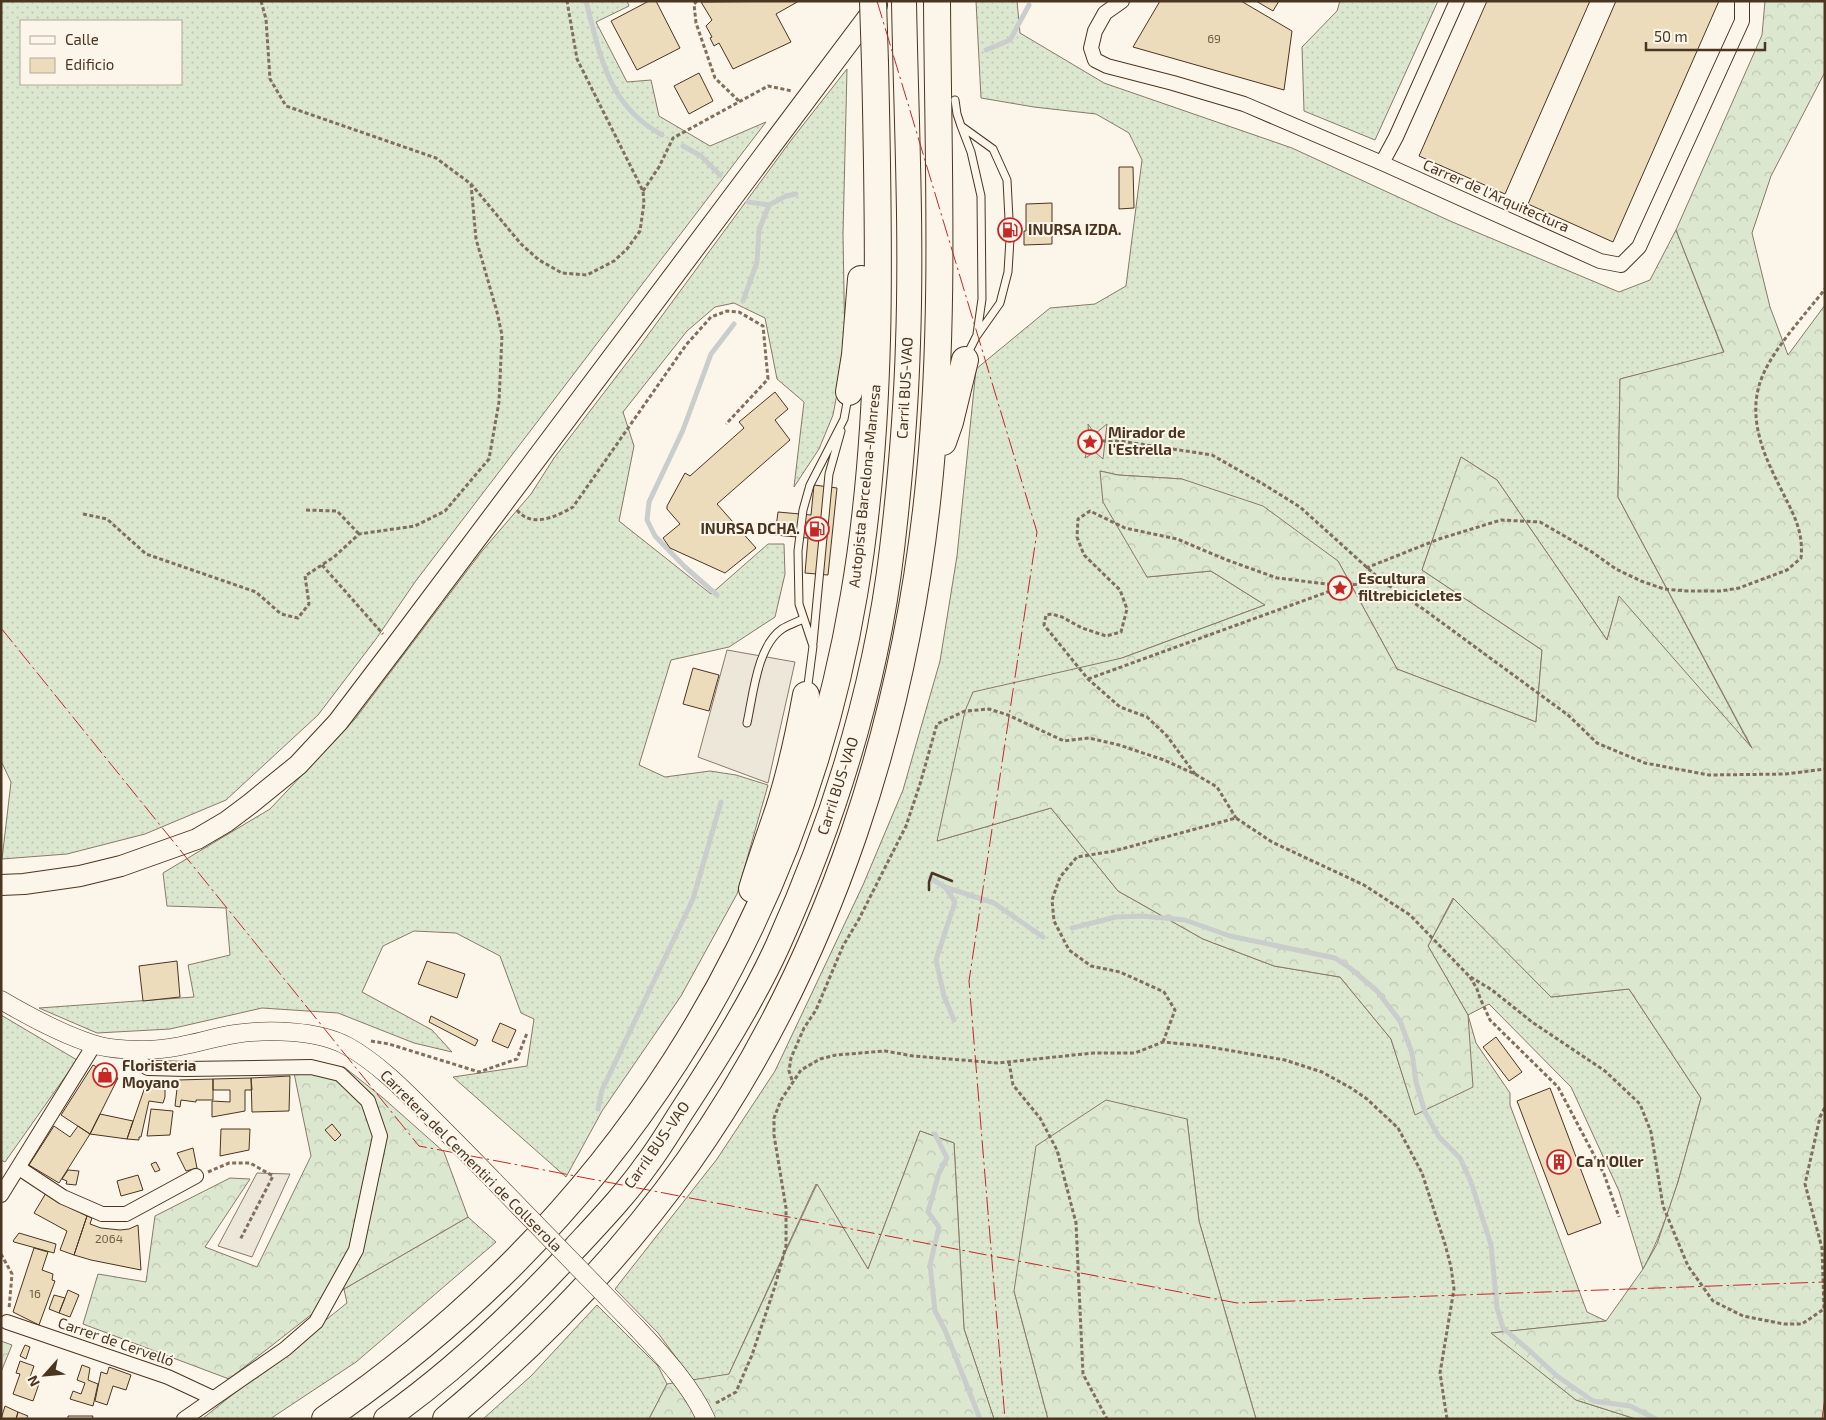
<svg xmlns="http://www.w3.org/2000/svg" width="1826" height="1420" viewBox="0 0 1826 1420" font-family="'Exo 2',sans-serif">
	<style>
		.grass { fill: url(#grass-dots); stroke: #887966; fill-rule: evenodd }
		.forest { fill: url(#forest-crowns); stroke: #887966 }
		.parking { fill: #ede7d9; stroke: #887966 }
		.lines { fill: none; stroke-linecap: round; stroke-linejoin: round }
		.stream { stroke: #c9cecd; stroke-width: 5 }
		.building { fill: #ecdcbc; stroke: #4a3520 }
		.service-casing { stroke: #4a3520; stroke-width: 9 }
		.minor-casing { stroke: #4a3520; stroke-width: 16 }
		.tertiary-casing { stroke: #4a3520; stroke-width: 19 }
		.secondary-casing { stroke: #4a3520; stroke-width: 22 }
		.trunk-casing { stroke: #4a3520; stroke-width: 26 }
		.motorway-casing { stroke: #4a3520; stroke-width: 28 }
		.path { stroke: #7f6f5c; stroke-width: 3; stroke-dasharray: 4 2.5; stroke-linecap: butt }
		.service { stroke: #fbf6e9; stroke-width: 7 }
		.minor { stroke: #fbf6e9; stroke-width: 14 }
		.tertiary { stroke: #fbf6e9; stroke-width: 18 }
		.secondary { stroke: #fbf6e9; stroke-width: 20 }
		.trunk { stroke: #fbf6e9; stroke-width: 24 }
		.motorway { stroke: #fbf6e9; stroke-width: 26 }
		.tertiary-bridge-casing { stroke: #4a3520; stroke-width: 19; stroke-linecap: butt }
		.motorway-bridge-casing { stroke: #4a3520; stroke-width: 28; stroke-linecap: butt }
		.tertiary-bridge { stroke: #fbf6e9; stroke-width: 18 }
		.motorway-bridge { stroke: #fbf6e9; stroke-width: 26 }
		.wall { stroke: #4a3520; stroke-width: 2.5 }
		.power { stroke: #c62828; stroke-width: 1; stroke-dasharray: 18 4 2.5 4; stroke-linecap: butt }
		.labels { text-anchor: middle; stroke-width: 4; stroke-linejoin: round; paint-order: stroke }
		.number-label { font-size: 12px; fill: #725f47 }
		.street-label { font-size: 15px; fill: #4a3520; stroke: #fbf6e9 }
		.poi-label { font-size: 15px; font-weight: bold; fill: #4a3520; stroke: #fbf6e9; text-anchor: start }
	</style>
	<defs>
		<pattern id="grass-dots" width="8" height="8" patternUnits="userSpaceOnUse" patternTransform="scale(1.25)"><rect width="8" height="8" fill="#dce7d0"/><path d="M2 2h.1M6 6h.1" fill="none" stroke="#bec7b2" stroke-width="1.8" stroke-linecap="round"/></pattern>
		<pattern id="forest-crowns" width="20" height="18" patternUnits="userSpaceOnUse" patternTransform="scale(1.25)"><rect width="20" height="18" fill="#dce7d0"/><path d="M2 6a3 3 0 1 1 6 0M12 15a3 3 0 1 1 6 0" fill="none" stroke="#bec7b2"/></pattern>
	</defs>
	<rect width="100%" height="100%" fill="#fbf6e9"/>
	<path class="grass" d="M1,1h626l2,5 -33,16 31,60 24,-2 8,36 51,30 56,-24 -351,460 -39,57 -58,76 -92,85 -81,34 -78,20 -65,5 9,-77 -10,-21zM21,21h160v63h-160z
		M976,1h41l3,32 84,50 188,65 158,73 169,71 31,-12 26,-50 48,123 -104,26 -2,118 135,254 -134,-154 -12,43 -110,-160 -36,-23 -39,113 120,80 -6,72 -139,-53 -59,-108 -156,-82 -64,-4 -18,-4 47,106 64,-6 54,34 -143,53 -185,183 114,-33 67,83 85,48 71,27 66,11 51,62 24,75 53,-99 -40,-69 26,-48 97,99 78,-8 72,109c-16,57 -29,118 -58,171l-24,-78 -48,-104 -82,-83 -21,11 8,28 34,50v12l77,207 19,9 -114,12 84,67 60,19h-380l-57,-198 -12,-102 -173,172 34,128h-54l-30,-90 -10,-186 -34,-12 -52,138 -52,-85 -87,190 -29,16 -42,-57 -43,-44 102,-130 58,-88 88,-186 40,-95 37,-129 17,-105 19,-187 74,-61 45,-4 31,-18 16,-126 -13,-27 -33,-19 -62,-7 -53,-9z
		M1340,1h98l-63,139 -71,-29 -2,-64 35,-36z
		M847,69l-4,165 2,117 -12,64 -14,34 -25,38 10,-85 -27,-23 -12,-61 -31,-15 -19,4 -28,24 -64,81 11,34 -15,75 92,73 57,-50h16l1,30 -10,43 -46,30 -58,13 -32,105 26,12 45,-6 26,4 32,10 -31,109 -56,102 -79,115 -36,66 -113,-100 74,-11 7,-47 -13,-6 -21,-57 -44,-23 -42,-2 -31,15 -21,46 70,38 20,22 -38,-9 -76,-30 -76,-5 -92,21 -73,4 -58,-25 155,-11 -6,-32 42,-10 -4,-47 -59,-2 -4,-33 107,-64 85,-90 127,-168 49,-57 23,-36 85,-111 153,-208z
		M1,1015l76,45 -72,102 -4,-2z
		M468,1217l28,25 -140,120 -86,57h-68l145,-116 -3,-14z
		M597,1305l61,61 9,18 -18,35h-166l48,-43z"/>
	<path class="forest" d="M1765,1h60v71l-54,104 -19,57 18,74 18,48 37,-50v1114h-189l-60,-19 -85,-67 115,-12 37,-52 14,-25 21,-62 23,-84 -72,-109 -78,8 -98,-99 -25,48 40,69 5,72 -58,28 -24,-76 -51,-62 -66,-11 -71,-27 -85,-48 -67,-83 -114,33 28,-130 8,-19 149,-34 143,-53 -54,-34 -64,6 -44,-75 -3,-31 18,4 64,4 81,27 75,55 59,108 139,53 6,-72 -120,-80 39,-113 36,23 110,160 12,-44 133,152 -134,-251 2,-118 104,-27 -48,-122 86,-195z
		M344,1067l38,30 62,55 24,65 -124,72 -115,90 -146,-55 15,-50 48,8 9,-66 75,-38 20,1 -45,68 52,20 54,-111 -17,-83z
		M1106,1100l81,19 12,102 57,198h-208l-34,-128 22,-145z
		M920,1131l34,12 10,186 30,90h-345l18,-35 62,-10 88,-190 51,85z
		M1,1341l11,4 -11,27z"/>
	<path class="parking" d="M1088,424l7,10 12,-10 -4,35 -8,-7 -10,6 3,-11 -10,-6 11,-5z
		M727,650l68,12 -27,121 -70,-26z
		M257,1173l33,1 -38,83 -34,-11z"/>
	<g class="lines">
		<path class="stream" d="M586,1c14,54 22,105 76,134
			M986,50l24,-10 19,-35
			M683,146l18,10 19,19
			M748,202l21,3 17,-9 10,-2
			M743,301l14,-39 2,-32 10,-25
			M717,595l-32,-28 -30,-31 -8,-16 2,-18 34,-72 28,-76 23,-30
			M930,878l15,9 49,16 49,34
			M945,887l10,15 -19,58 8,36 10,24
			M1072,928l44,-11 26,-1 43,4 45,16 105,22 15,10 27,23 23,30 12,32 4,29 9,30 14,25 21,21 11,24 20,63 6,63 6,20 28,24 26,24 36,25 37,5 26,13
			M598,1109l4,-19 91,-191 28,-97
			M935,1134l12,24 -8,15 -11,39 11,15 -9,38 5,46 10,19 35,89"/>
	</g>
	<path class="building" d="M649,1h7l24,47 -43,22 -26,-49z
		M799,1l-23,13 15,28 -58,27 -14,-26 -5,3 -4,-8 2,-1 -6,-11 6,-6 -11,-18z
		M1160,1h81l51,30 -8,59 -151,-43z
		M1256,1h23l-6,10z
		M1487,1h103l-85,193 -86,-38z
		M1616,1h103l-106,241 -85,-38z
		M699,73l14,28 -24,13 -15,-28z
		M1119,167h14l1,41 -15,1z
		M1052,203v41l-28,1v-14h2v-27z
		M775,392l13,17 -13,11 15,20 -73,64 39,44 -31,25 -55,-25 -7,-10 17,-14 -13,-15v-3l18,-33 5,3 54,-48 -5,-6z
		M814,485l23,3 -9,87 -23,-2 3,-35 -33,-3 3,-23 33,3z
		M693,668l26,7 -10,36 -26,-7z
		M177,961l3,36 -37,4 -4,-35z
		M427,961l38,13 -8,24 -39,-14z
		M431,1016l47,24 -3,6 -46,-24z
		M500,1023l16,7 -8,18 -16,-7z
		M1496,1037l26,35 -13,9 -26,-34z
		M93,1065l25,13 -28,56 -29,-19z
		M290,1076l-1,35 -37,1 -1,-34z
		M251,1078l1,12h-7v21l-33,6v-16l18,1v-12h-17v-11z
		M213,1079v21h-17v2l-15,-2 -1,7 -5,-1 3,-26z
		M165,1080v17l-2,6 -14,-2 -8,36h-2v3l-12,-1 20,-58z
		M1550,1088l51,135 -33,12 -51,-134z
		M151,1109l22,2 -3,24 -23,1z
		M100,1114l33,7 -6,18 -37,-5z
		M332,1124l9,11 -6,6 -10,-11z
		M54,1126l16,11 8,-11 12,8 -31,49 -30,-18z
		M221,1129h29l-1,21 -29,6z
		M193,1148l4,20 -11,3 -9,-18z
		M156,1162l4,8 -5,2 -4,-8z
		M68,1170l11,1 -3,14 -10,-1 1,-3 -5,-2z
		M138,1175l5,15 -22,6 -4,-15z
		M46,1193l24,15 17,8 -13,39 -14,-5 7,-19 -33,-18z
		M87,1216l5,2 -2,6 11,4 19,2 9,-1 9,-4 3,45 -50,-10 -17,-5z
		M19,1233l37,11 -2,9 -40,-11 -1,-1z
		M34,1248l14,4 -6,18 11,4 -1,6 3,1 -16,44 -26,-13z
		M68,1290l11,5 -9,22 -11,-4z
		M54,1295l11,3 -6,15 -10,-4z
		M25,1345l5,2 -4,12 -6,-3z
		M20,1361l14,5 -4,11 10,4 -7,20 -20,-7 7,-20 -4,-1z
		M82,1365l8,3 -2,12 10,4 -5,22 -23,-7 3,-8 8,3 4,-11 -8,-3z
		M109,1367l22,8 -5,15 -13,-4 -6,19 -12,-4 6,-29 6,2z
		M5,1406l13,6 -2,7h-15z
		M18,1412l10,4 -2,3h-10z
		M68,1416h25l-1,3h-24z"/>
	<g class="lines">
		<g class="service-casing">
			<path id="service" d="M955,100l2,14 4,12 32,23 14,31 3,59 -2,33 -8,31 -24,34 -9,18
				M961,126l10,26 10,44 1,103 -5,35
				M813,643l16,-169 12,-43
				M807,692l6,-46 -14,-42 -1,-53 5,-41 7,-25 34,-66 4,-22
				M747,723c6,-27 10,-77 35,-94 6,-4 15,-7 21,-10"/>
		</g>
		<g class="minor-casing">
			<path id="minor" d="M1122,1l-17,12 -10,18 -4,17 4,12 12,6 66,17 71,21 138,59 218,98 21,4 18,-18 103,-226v-20
				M1382,163l14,-26 61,-136
				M132,1049l5,11 11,8 38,1 125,-2 29,7 28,27 12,35 -24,114 -40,72 -31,27 -101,70
				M19,1168l44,29 39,17h24l70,-38
				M1,1195l93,-150
				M7,1322l161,55 45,21"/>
		</g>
		<g class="tertiary-casing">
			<path id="tertiary" d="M1,1000c29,17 60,34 92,44 17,6 50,7 68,5 25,-2 49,-11 74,-15 32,-5 83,-4 112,12 31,17 58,45 83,70 22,22 43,43 64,65
				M636,1327c26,28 54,57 70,92"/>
		</g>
		<g class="secondary-casing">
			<path id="secondary" d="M1,885l23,-1 56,-8 41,-10 76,-27 29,-17 24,-18 48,-39 40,-43 57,-75 482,-642"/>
		</g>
		<g class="trunk-casing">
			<path id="trunk" d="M386,1419c69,-49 132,-109 189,-171 25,-27 51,-54 72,-84 13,-17 24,-36 35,-53 34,-52 70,-109 96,-166 56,-125 98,-259 114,-396 8,-68 14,-137 16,-206 4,-114 -2,-228 -4,-342"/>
		</g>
		<g class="motorway-casing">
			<path id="motorway" d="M849,392l6,-37 6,-76
				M943,442l7,-20 15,-62
				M752,889c8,-27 18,-54 27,-81 12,-37 20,-75 27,-113
				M325,1419c286,-196 471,-482 529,-824 30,-175 25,-355 21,-532
				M446,1419c91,-76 174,-161 242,-257 143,-202 219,-444 242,-689 15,-157 8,-315 7,-472"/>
		</g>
		<path class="path" d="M261,1l5,18 4,60 16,27 150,52 35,26 50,60 18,16 23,13 25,2 27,-14 13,-12 13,-18 4,-28 -1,-12 -66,-132 -10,-58
			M697,1l-3,3 2,19 19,55 25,24
			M643,191l16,-24 14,-29 95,-52 24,5
			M1089,441h31l92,14 51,29 37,23 82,74 44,30 142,104 29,28 48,20 64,12 77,-1 39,-5
			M306,510l31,1 22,23
			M517,510c15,19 40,6 56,-3l113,-162 25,-28 16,-6 12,1 24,14 5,53 -42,45
			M83,514l24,5 39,35 110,38 25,22 17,4 11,-14 -4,-28 29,-19 25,-23 56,-8 30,-15 44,-52 10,-57 3,-67 -5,-23 -21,-73 -5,-55
			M322,565l61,69
			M1366,568l73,-29 62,-19 39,2 52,30 24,17 25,12 23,8 23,2h34l18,-3 48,-18 14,-12c3,-28 -9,-46 -21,-71 -16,-31 -31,-66 -21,-101 8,-31 46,-71 66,-97
			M1088,679l256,-93
			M1195,774l-28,-38 -20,-19 -27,-10 -32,-28 -44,-54 2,-10 6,-1 10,3 20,11 24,8 15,-4 6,-23 -7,-19 -36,-35 -7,-18 1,-18 12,-8 35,17 52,11 50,21 50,18 67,8 37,-5
			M1470,977l7,12 3,9 10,22 68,67 46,87 15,43
			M371,1041l18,3 90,28 38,-13 10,-26
			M1163,1042l12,-32 -11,-18 -44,-20 -29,-6 -22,-16 -15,-29 -2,-21 8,-23 17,-20 37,-6 122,-33 36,24 92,43 46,30 59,61 23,14 40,32 73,49 35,33 11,28 12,74 25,60 25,35 30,15 41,8h18l22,-15 -2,-61 -17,-64 15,-67 5,-10
			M1009,1062l4,23 27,33 17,32 19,73 7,151 24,45
			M792,1080l-3,-9 2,-13 13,-30 12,-18 27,-64 16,-27 47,-93 14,-42 17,-60 28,-13 24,-2 19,6 56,26 25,-3 30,7 45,15 31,14 22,13 19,31
			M208,1172l21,-9h21l23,13 -33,64
			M1,1254l11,20 -3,35
			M716,1403l20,-11 16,-37 23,-69 11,-40v-38l-12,-73v-17l7,-18 20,-30 19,-11 16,-4 49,-4 28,5 85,7 95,-10h42l28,-11 41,4 81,14 37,12 29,16 16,11 31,29 24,45 23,71 6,23 3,22 -14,84 7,46"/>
		<use href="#service" class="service"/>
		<use href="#minor" class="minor"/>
		<use href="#tertiary" class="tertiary"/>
		<use href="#secondary" class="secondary"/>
		<use href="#trunk" class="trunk"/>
		<use href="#motorway" class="motorway"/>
		<g class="tertiary-bridge-casing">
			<path id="tertiary-bridge" d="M494,1181l142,146"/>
		</g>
		<g class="motorway-bridge-casing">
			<path id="motorway-bridge" d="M873,1l2,62"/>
		</g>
		<use href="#tertiary-bridge" class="tertiary-bridge"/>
		<use href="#motorway-bridge" class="motorway-bridge"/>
		<path class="wall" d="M929,890v-8l3,-9 20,8"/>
		<path class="power" d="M877,1l160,531 -68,449 36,438
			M1,628l418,518 818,157 588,-21
			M1822,1419l3,-21"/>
	</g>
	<defs>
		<g id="fuel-ring" transform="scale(1.25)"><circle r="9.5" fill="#fbf6e9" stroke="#c62828" stroke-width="1.5"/><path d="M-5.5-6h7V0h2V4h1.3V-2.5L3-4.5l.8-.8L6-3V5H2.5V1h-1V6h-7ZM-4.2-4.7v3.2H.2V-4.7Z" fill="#c62828"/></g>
		<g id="sight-ring" transform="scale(1.25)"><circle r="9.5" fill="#fbf6e9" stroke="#c62828" stroke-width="1.5"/><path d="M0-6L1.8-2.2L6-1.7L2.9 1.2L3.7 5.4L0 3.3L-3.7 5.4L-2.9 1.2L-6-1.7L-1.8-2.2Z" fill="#c62828"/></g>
		<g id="shop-ring" transform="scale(1.25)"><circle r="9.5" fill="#fbf6e9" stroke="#c62828" stroke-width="1.5"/><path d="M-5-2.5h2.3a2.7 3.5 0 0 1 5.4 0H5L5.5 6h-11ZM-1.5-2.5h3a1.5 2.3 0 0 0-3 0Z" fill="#c62828"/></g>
		<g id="building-ring" transform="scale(1.25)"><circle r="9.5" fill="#fbf6e9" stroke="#c62828" stroke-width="1.5"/><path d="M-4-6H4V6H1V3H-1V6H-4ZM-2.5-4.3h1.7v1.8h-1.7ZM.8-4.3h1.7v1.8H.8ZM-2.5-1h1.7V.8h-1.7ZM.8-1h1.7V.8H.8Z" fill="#c62828"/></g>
	</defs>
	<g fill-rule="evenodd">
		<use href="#fuel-ring" x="1010" y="230"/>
		<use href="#sight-ring" x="1090" y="442"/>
		<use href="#fuel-ring" x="817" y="529"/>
		<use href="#sight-ring" x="1340" y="588"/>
		<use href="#shop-ring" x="105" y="1075"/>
		<use href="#building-ring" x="1559" y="1162"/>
	</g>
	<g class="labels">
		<g class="number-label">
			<text x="1214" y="43">69</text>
			<text x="109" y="1243">2064</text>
			<text x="35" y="1298">16</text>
		</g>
		<g class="street-label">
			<text transform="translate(1496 196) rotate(24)" y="5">Carrer de l'Arquitectura</text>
			<text transform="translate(905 388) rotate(-87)" y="5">Carril BUS-VAO</text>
			<text transform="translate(865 486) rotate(-84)" y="5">Autopista Barcelona-Manresa</text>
			<text transform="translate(838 786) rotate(-72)" y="5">Carril BUS-VAO</text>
			<text transform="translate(657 1145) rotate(-55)" y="5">Carril BUS-VAO</text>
			<text transform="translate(471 1161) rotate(45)" y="5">Carretera del Cementiri de Collserola</text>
			<text transform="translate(116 1342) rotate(19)" y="5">Carrer de Cervelló</text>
		</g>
		<g class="poi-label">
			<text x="1028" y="235">INURSA IZDA.</text>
			<text x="1108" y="438">Mirador de<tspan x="1108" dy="17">l'Estrella</tspan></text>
			<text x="800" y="534" text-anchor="end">INURSA DCHA.</text>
			<text x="1358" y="584">Escultura<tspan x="1358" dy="17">filtrebicicletes</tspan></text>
			<text x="122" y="1071">Floristeria<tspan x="122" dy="17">Moyano</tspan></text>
			<text x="1576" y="1167">Ca n'Oller</text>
		</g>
	</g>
	<rect width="1826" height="1420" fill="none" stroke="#4a3520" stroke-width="5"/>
	<rect x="20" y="20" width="162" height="65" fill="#fbf6e9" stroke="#b4a999"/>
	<rect x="30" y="36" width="25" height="8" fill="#fbf6e9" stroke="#b4a999"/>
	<text x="65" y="45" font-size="15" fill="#4a3520">Calle</text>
	<rect x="30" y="58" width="25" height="15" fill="#ecdcbc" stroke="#b4a999"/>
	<text x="65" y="70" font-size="15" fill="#4a3520">Edificio</text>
	<g transform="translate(45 1375) rotate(243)" stroke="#fbf6e9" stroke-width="4" paint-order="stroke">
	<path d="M0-4L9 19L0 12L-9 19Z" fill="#4a3520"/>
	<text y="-8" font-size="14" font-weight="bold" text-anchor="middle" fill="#4a3520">N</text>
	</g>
	<path d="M1646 42v8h119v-8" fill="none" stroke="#4a3520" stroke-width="2.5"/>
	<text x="1654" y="42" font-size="15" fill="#4a3520" stroke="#fbf6e9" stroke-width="4" paint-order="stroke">50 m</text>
</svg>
